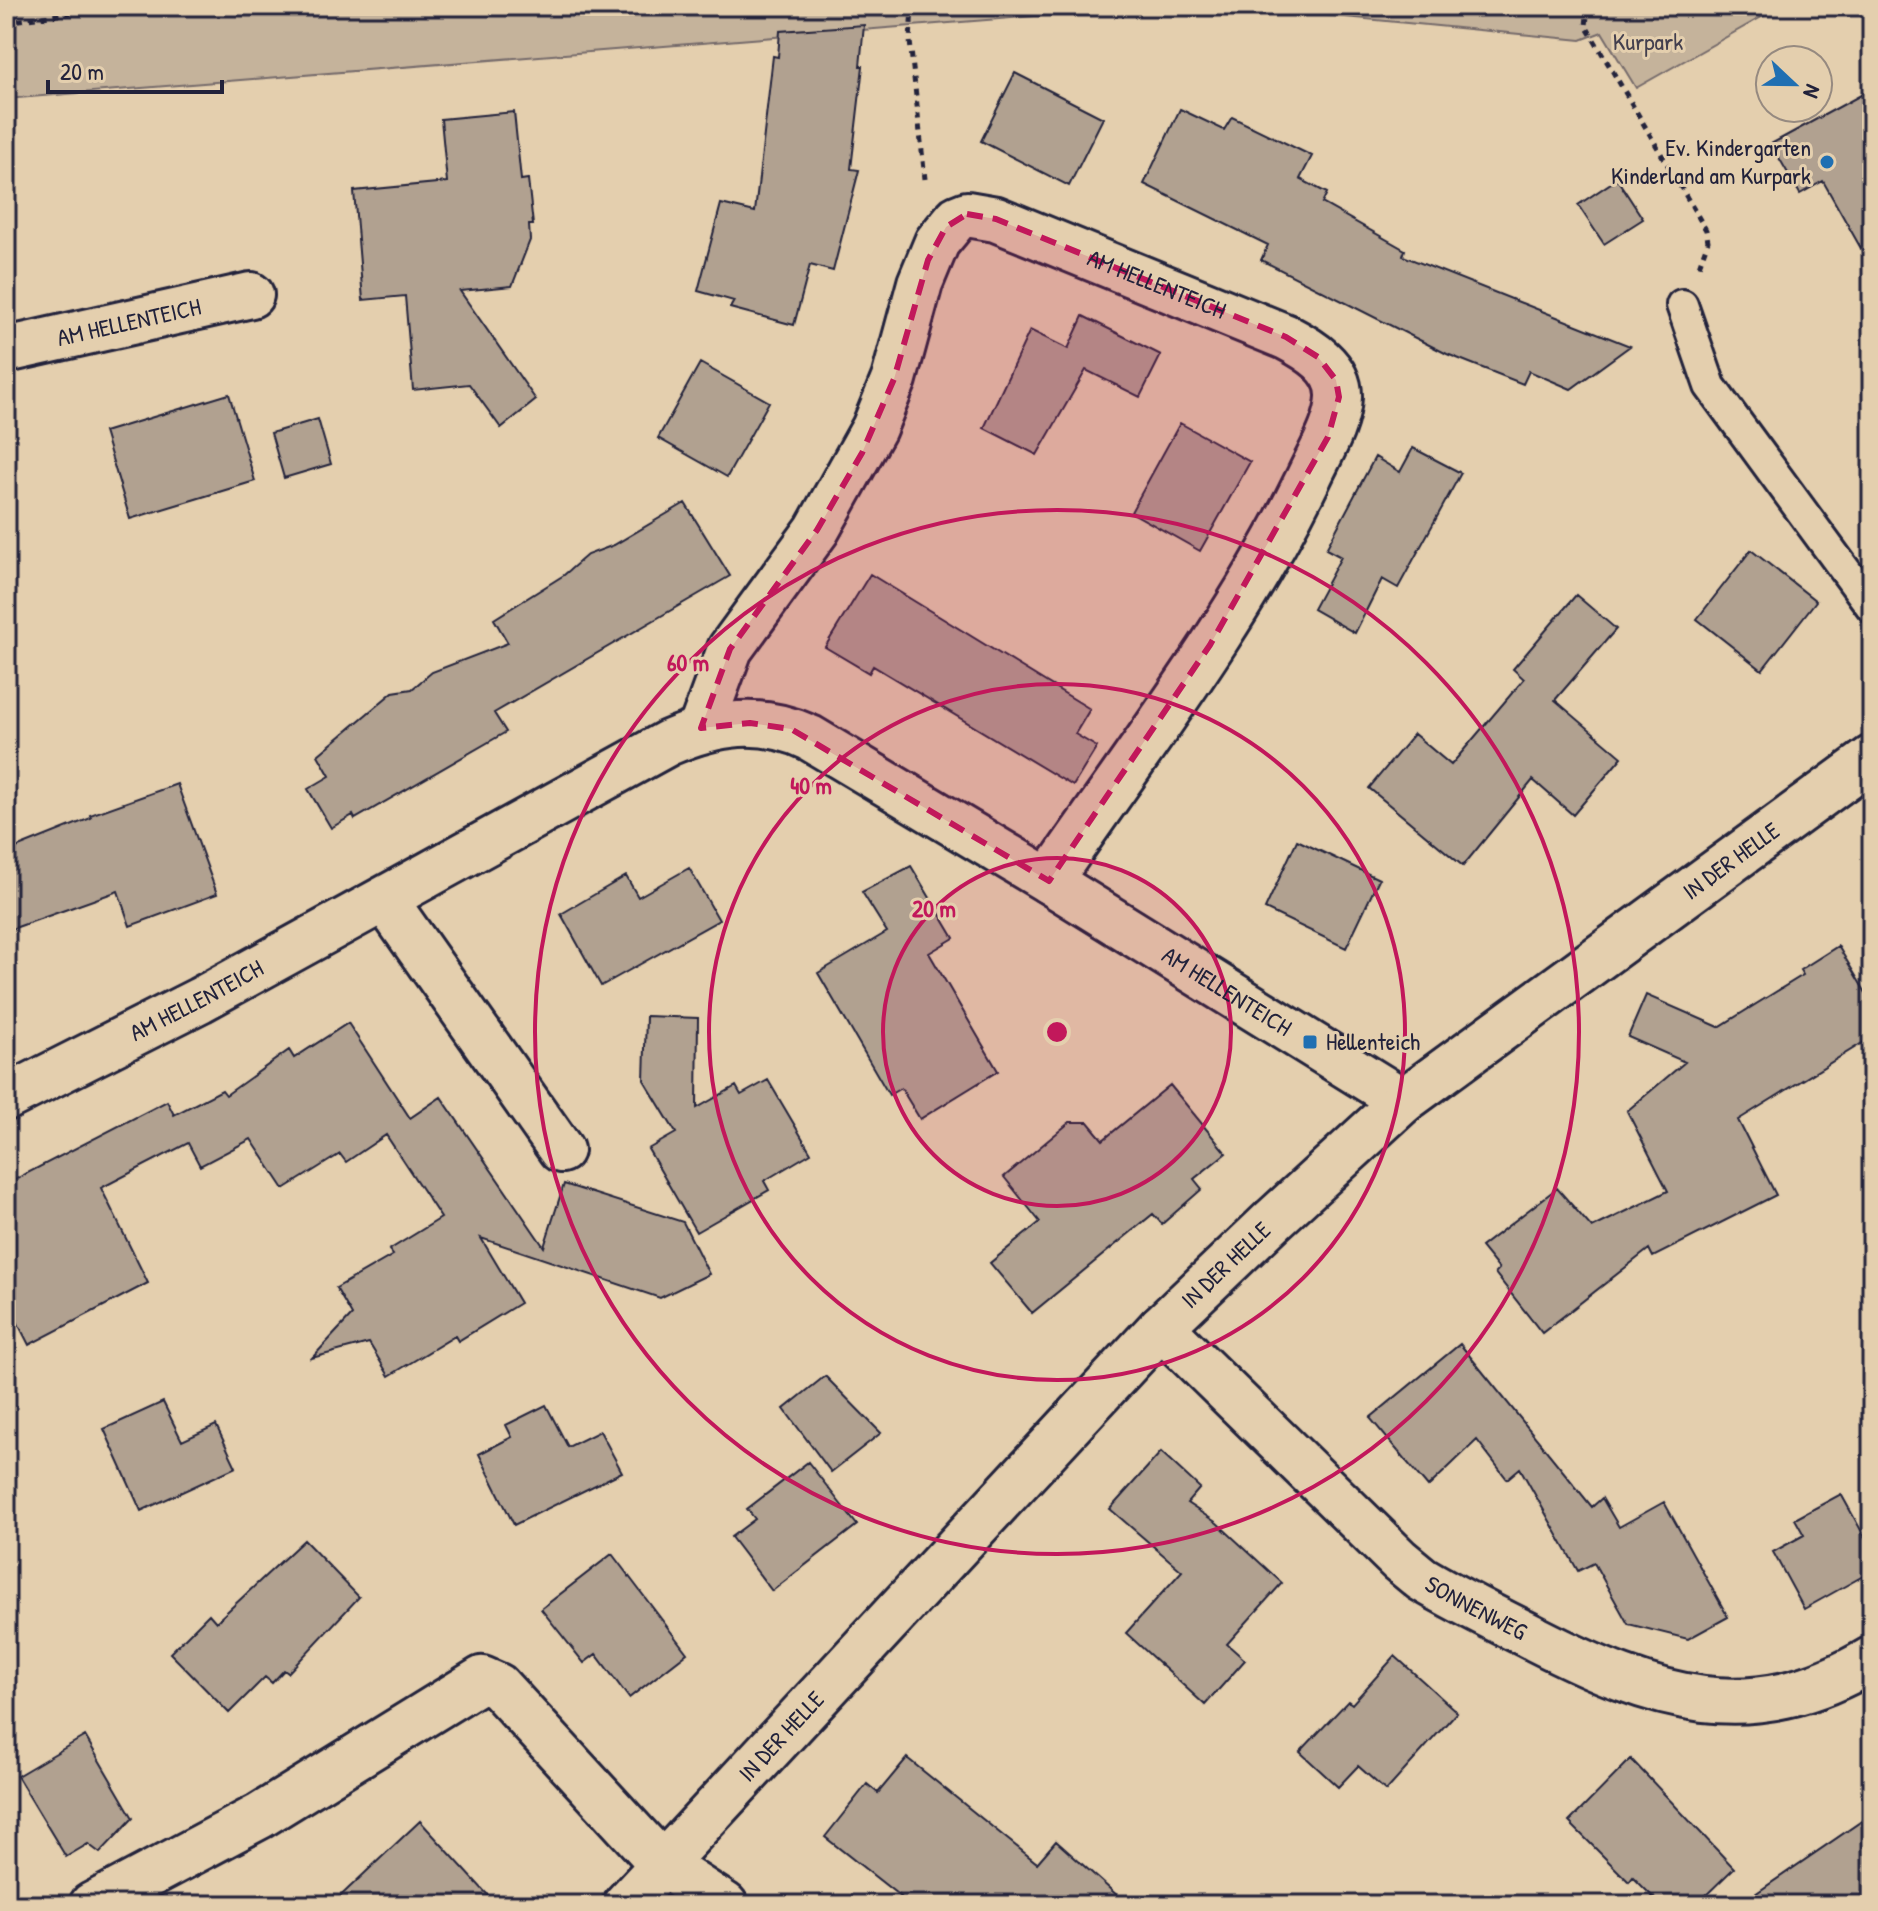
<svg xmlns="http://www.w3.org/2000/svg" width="1878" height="1911" viewBox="0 0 1878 1911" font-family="'Patrick Hand',sans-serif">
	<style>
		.green { fill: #c5b39b; stroke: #746a6b; stroke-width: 2 }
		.building { fill: #b1a190; stroke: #22223b; stroke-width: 2 }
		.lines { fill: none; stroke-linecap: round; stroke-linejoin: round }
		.lane-casing { stroke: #22223b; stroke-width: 36 }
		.street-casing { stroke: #22223b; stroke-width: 50 }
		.path { stroke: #22223b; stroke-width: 5; stroke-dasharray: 6 6; stroke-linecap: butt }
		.lane { stroke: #e4cfae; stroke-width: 30 }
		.street { stroke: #e4cfae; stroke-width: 44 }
		.marked { fill: #c2185b; fill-opacity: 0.2; stroke: #c2185b; stroke-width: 6; stroke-dasharray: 16 10; stroke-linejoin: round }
		.ring { fill: none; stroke: #c2185b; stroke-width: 4 }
		.poi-dot { fill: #1f6fb2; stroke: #e4cfae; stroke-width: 3 }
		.labels { text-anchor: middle; stroke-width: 6; stroke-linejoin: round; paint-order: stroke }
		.park-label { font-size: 24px; fill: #433f4e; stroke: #e4cfae }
		.poi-label { font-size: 24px; fill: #22223b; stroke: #e4cfae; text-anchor: end }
		.street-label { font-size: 24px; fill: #22223b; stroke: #e4cfae }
		.centre { fill: #c2185b; stroke: #e4cfae; stroke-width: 4 }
		.ring-label { font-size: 24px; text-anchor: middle; font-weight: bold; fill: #c2185b; stroke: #e4cfae; stroke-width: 6; stroke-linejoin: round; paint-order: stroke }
	</style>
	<rect width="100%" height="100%" fill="#e4cfae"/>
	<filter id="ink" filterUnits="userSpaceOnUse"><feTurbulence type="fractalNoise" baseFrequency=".0125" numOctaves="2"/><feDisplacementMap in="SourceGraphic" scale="16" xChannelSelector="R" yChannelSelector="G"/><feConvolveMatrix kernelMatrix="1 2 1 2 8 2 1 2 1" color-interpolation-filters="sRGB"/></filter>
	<g filter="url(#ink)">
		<path class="green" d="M6,6h1153l-1153,93z
			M1234,6h547l-145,82 -34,-56 -21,8z"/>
		<path class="building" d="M864,25l-4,41h3l-12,103 8,1 -26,101 -23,-6 -16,60 -64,-17 4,-7 -36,-10 23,-87 34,8 18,-156 5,1 2,-26z
			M1015,73l88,45 -34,68 -88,-45z
			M1872,89v179l-49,-87 -23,13 -29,-50z
			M1180,109l44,21 8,-13 80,39 -12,23 27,14 -5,10 83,47 -2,6 227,90 -59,43 -42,-18 -6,13 -76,-30 -186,-94 7,-15 -124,-61z
			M514,112l7,68 7,-1 5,46h-4l1,15 -18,46 -52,5 76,109 -35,28 -32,-44 -56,6 -8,-94 -42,4 -9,-109 93,-9 -6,-63z
			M1617,179l26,40 -39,25 -26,-39z
			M1083,316l78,39 -21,42 -54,-27 -49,85 -53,-27 46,-98 38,19z
			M700,363l69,39 -42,75 -69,-39z
			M229,394l26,87 -125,38 -26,-87z
			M318,419l13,45 -47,14 -13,-45z
			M1180,423l70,39 -50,89 -69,-39z
			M1413,448l48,25 -63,115 -16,-9 -27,54 -42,-24 28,-52 -15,-8 49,-92 25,15z
			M685,503l45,73 -236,137 12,19 -151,87 -2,-4 -22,13 -23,-39 22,-13 -12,-21 75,-63 19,-3 20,-17 76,-29 -14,-24 70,-44 23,-20 27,-10z
			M1751,550l65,51 -54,69 -65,-51z
			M870,574l220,135 -15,25 22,13 -24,39 -200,-120 -4,7 -44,-26z
			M1576,595l40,34 -61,71 67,57 -49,58 -40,-35 -70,86 -94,-78 45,-54 37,31 73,-86 -11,-10z
			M177,784l40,110 -87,32 -12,-35 -112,40v-79l85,-34 -1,-3z
			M1297,840l82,39 -33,69 -81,-39z
			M911,866l43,72 -25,15 69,118 -78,48 -19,-31 -12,7 -71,-122 69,-41 -25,-40z
			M689,868l30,52 -118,66 -40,-72 65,-38 12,21z
			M1838,946l34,57v34l-134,83 38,75 -123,62 -4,-8 -107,84 -47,-60 4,-4 -18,-22 76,-59 35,40 76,-37 -41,-80 58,-49 -57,-25 18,-42 73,32 84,-52 -3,-5z
			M646,1016l52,2 -1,90 39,-22 5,9 27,-15 43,73 -47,28 5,9 -73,42 -48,-83 28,-16 -32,-53z
			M348,1023l62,95 31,-21 103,150 20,-63 119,38 26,52 -49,24 -179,-60 39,65 -62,38 -3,-5 -66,40 -20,-33 -57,15 40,-43 -16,-27 57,-33 -4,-5 52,-32 -55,-83 -40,27 -6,-8 -56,35 -33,-50 -51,27 -12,-23 -87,45 47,95 -119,62 -23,-45v-116l161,-83 7,14 48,-25 4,5 63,-45 5,8z
			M1170,1085l56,68 -32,26 8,10 -40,35 -9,-10 -121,99 -42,-50 50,-41 -36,-45 66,-55h18l15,18z
			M1460,1344l132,163 10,-9 17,29 45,-25 64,115 -40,22 -60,-15 -34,-61 -16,8 -58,-103 -13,11 -30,-39 -49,47 -58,-69z
			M825,1376l56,57 -50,39 -47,-63z
			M163,1402l19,39 34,-16 20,42 -95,44 -37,-82z
			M546,1405l22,42 32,-16 22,41 -108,53 -35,-71 33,-17 -6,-12z
			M1161,1452l39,36 -13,15 30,20 65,60 -55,61 18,16 -40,45 -79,-72 56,-62 -72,-62z
			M808,1462l49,63 -85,66 -41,-54 24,-18 -8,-10z
			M1841,1494l31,56v21l-68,38 -31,-57 31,-17 -9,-16z
			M304,1540l55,57 -71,76 -4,-3 -12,13 -7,-6 -36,36 -59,-60 39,-39 7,8z
			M612,1554l75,99 -58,45 -33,-44 -12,9 -43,-54z
			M1395,1656l62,56 -71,79 -28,-25 -20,21 -38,-35 48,-51 4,3z
			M85,1736l48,82 -33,35 -12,-9 -22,13 -49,-81z
			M907,1758l130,105 19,-22 72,64h-217l-86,-68 42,-53 11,9z
			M1631,1759l103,109 -38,37h-35l-28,-28 -4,5 -60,-60z
			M1872,1814v91h-133z
			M420,1821l77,84h-166z"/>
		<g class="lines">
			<g class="lane-casing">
				<path id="lane" d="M1682,305l28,81 162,221"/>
			</g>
			<g class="street-casing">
				<g id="street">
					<path id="s1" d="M6,350l245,-55"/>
					<path id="s2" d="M701,728l29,-79 87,-119 57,-102 20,-49 26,-96 17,-41 20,-24 10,-4 29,5 290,118c23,12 54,30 53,60 -1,28 -19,56 -30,80 -69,143 -170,273 -260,404"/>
					<path d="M385,900l176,250"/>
					<path id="s3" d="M6,1098l194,-98 468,-257c49,-21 93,-28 142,-5l239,143 354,220"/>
					<path id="s4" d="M1161,1327l238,233 23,19c37,22 76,41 114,60 118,60 214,93 336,20"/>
					<path d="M92,1905l168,-89 222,-137 16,7 164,178 63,41"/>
					<path id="s5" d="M625,1905l536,-578 111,-106 131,-120 469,-343"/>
				</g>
			</g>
			<path class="path" d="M912,6l-2,35 15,138
				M1588,6l-2,20 120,204 2,11 -9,25
				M6,22l118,-16"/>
			<use href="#lane" class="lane"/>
			<use href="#street" class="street"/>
		</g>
	</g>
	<path class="marked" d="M967,214l29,5 290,118 32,20 18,23 3,17 -11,40 -118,208 -161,236 -258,-152 -41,-6 -49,5 29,-79 87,-119 45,-77 32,-74 34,-119 18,-33z"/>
	<circle cx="1057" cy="1032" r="174" fill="#c2185b" fill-opacity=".12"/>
	<g class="ring">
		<circle cx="1057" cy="1032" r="174"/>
		<circle cx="1057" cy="1032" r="348"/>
		<circle cx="1057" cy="1032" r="522"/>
	</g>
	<g class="poi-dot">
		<circle cx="1827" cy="162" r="8"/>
		<rect x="1302" y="1034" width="16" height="16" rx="4"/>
	</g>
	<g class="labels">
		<g class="park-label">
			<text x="1648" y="50">Kurpark</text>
		</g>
		<g class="poi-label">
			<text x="1811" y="156">Ev. Kindergarten<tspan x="1811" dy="28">Kinderland am Kurpark</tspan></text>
			<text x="1326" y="1050" text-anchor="start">Hellenteich</text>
		</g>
		<g class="street-label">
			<text dy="8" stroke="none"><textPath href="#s2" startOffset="790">AM HELLENTEICH</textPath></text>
			<text dy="8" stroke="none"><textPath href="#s1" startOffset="126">AM HELLENTEICH</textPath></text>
			<text dy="8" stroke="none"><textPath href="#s5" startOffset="1526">IN DER HELLE</textPath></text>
			<text dy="8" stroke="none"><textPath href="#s3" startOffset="1386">AM HELLENTEICH</textPath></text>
			<text dy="8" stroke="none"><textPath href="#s3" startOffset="214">AM HELLENTEICH</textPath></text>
			<text dy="8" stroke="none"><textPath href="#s5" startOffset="878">IN DER HELLE</textPath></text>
			<text dy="8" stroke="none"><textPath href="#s4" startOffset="424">SONNENWEG</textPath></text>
			<text dy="8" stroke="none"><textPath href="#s5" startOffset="230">IN DER HELLE</textPath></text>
		</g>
	</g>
	<circle cx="1057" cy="1032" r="12" class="centre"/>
	<g class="ring-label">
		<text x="688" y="671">60 m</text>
		<text x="811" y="794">40 m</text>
		<text x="934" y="917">20 m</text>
	</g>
	<rect width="1878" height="1911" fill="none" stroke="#e4cfae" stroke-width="32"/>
	<rect x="16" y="16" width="1846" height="1879" fill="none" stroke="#22223b" stroke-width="3" filter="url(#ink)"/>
	<g transform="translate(1794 84) rotate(112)"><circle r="38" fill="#e4cfae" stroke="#968a80" stroke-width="2"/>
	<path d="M0-6L14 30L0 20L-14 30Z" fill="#1f6fb2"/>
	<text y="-12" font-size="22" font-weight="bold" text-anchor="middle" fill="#22223b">N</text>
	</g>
	<path d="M48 80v12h174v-12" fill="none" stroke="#22223b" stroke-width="4"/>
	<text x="60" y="80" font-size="24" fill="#22223b" stroke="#e4cfae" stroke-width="6" paint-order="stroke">20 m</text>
</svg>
